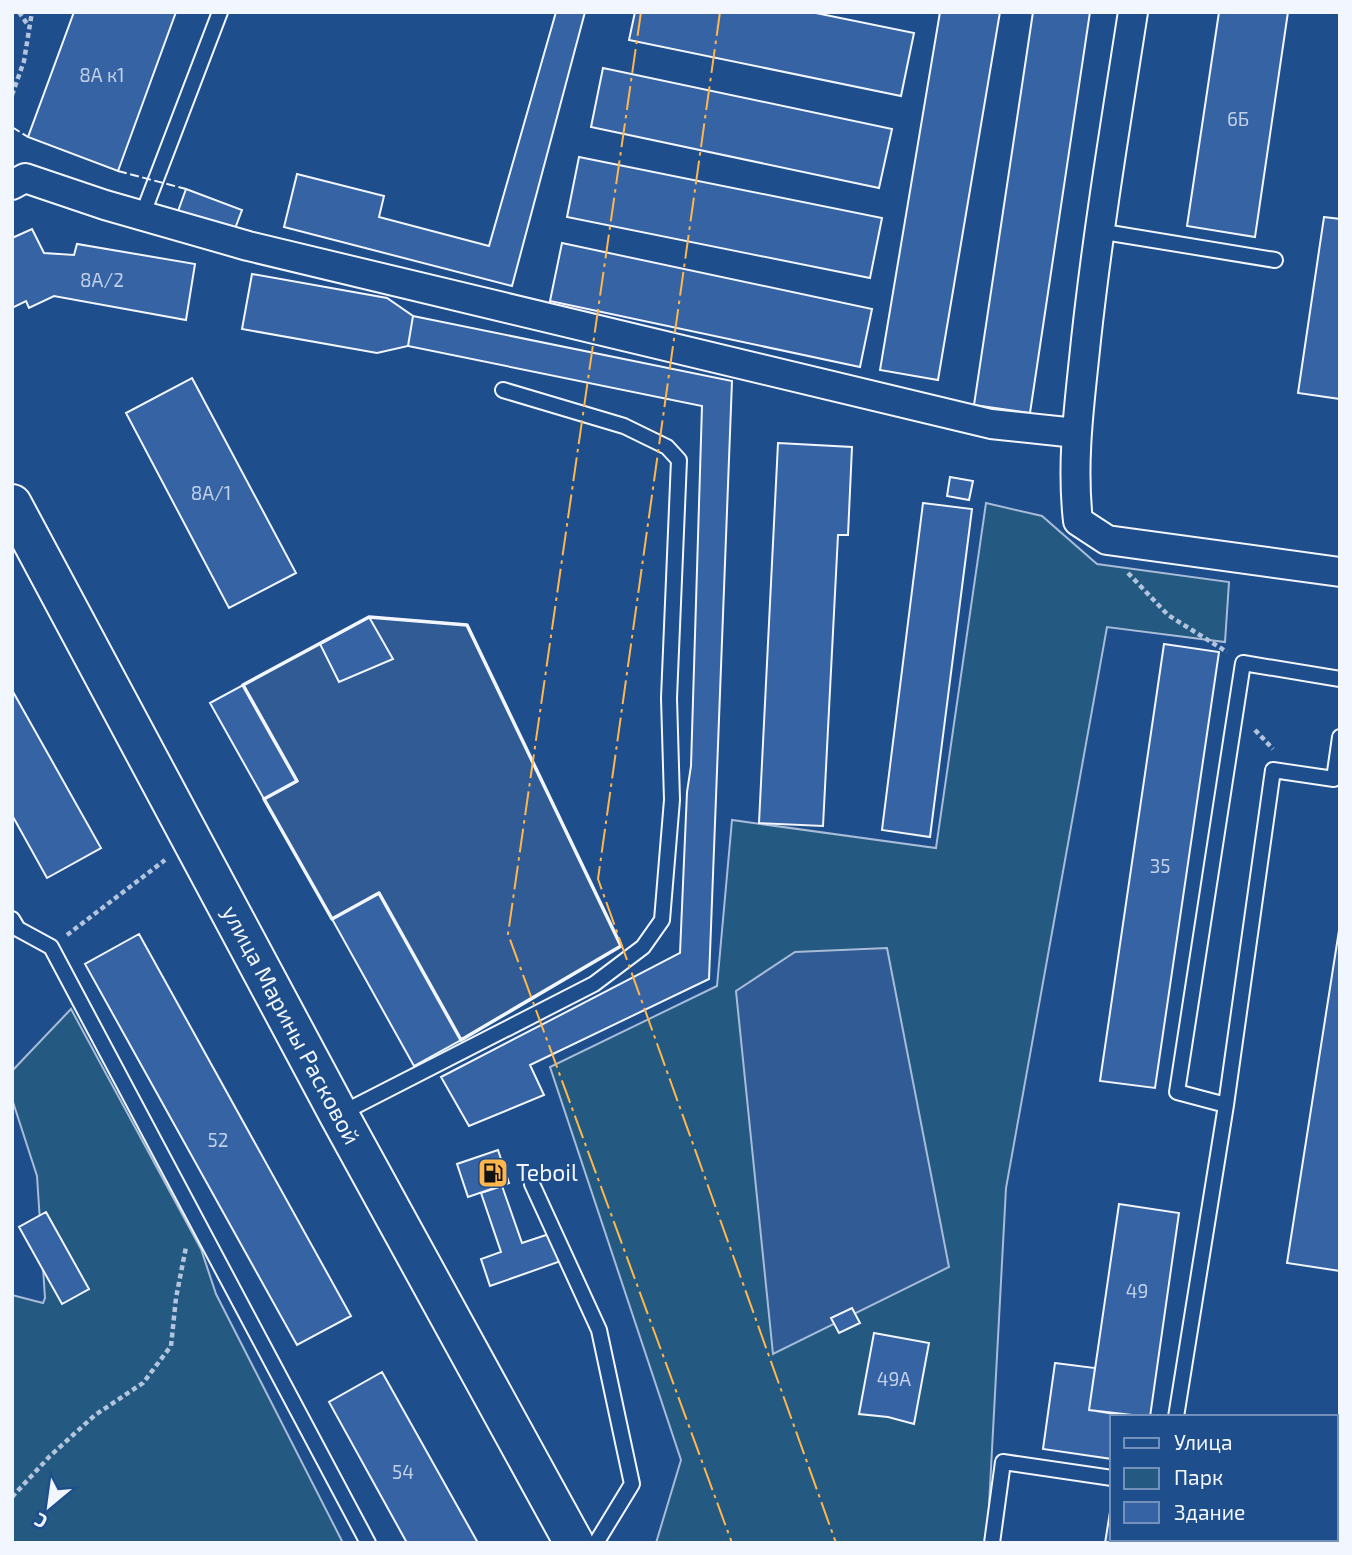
<svg xmlns="http://www.w3.org/2000/svg" width="1352" height="1555" viewBox="0 0 1352 1555" font-family="'Exo 2',sans-serif">
	<style>
		.green { fill: #245a82; stroke: #a8bbd7; stroke-width: 2 }
		.parking { fill: #305b95; stroke: #a8bbd7; stroke-width: 2 }
		.building { fill: #3563a3; stroke: #f2f6ff; stroke-width: 2 }
		.lines { fill: none; stroke-linecap: round; stroke-linejoin: round }
		.service-casing { stroke: #f2f6ff; stroke-width: 18 }
		.minor-casing { stroke: #f2f6ff; stroke-width: 32 }
		.secondary-casing { stroke: #f2f6ff; stroke-width: 42 }
		.path { stroke: #b3c4dc; stroke-width: 4.5; stroke-dasharray: 5 3.5; stroke-linecap: butt }
		.service { stroke: #1f4e8c; stroke-width: 14 }
		.minor { stroke: #1f4e8c; stroke-width: 28 }
		.secondary { stroke: #1f4e8c; stroke-width: 38 }
		.fence { stroke: #f2f6ff; stroke-width: 2; stroke-dasharray: 9 3.5; stroke-linecap: butt }
		.wall { stroke: #f2f6ff; stroke-width: 3.5 }
		.power { stroke: #ffb74d; stroke-width: 2; stroke-dasharray: 24 5 3.5 5; stroke-linecap: butt }
		.labels { text-anchor: middle; stroke-width: 5; stroke-linejoin: round; paint-order: stroke }
		.number-label { font-size: 19px; fill: #c3d1e8 }
		.street-label { font-size: 23px; fill: #f2f6ff; stroke: #1f4e8c }
		.poi-label { font-size: 23px; fill: #f2f6ff; stroke: #1f4e8c; text-anchor: start }
	</style>
	<rect width="100%" height="100%" fill="#1f4e8c"/>
	<path class="green" d="M986,503l56,13 55,48 132,18 -4,60 -118,-15 -101,561 -19,355h-331l25,-83 -131,-393 167,-81 15,-166 204,28z
		M71,1009l130,240 15,45 127,249h-331v-248l31,8 2,-5 -8,-122 -25,-77v-28z"/>
	<path class="parking" d="M369,617l98,8 154,321 -160,94 -82,-147 -47,26 -68,-120 32,-18 -53,-96z
		M887,948l62,319 -176,87 -37,-363 59,-39z"/>
	<path class="building" d="M74,12h102l-58,159 -90,-34z
		M556,12h29l-73,274 -228,-59 13,-53 87,22 -5,21 110,29z
		M635,12h176l103,21 -13,63 -272,-56z
		M940,12h60l-62,368 -58,-10z
		M1033,12h57l-60,401 -56,-8z
		M1219,12h69l-33,225 -68,-11z
		M603,68l289,61 -13,59 -288,-61z
		M579,157l303,61 -12,60 -303,-61z
		M186,189l56,21 -9,24 -56,-20z
		M1324,217l16,2v180l-42,-6z
		M32,229l12,24 30,2 3,-11 118,20 -9,56 -132,-24 -25,12 -3,-7 -14,7v-70z
		M562,243l310,66 -12,58 -310,-66z
		M252,274l135,24 26,18 -5,30 -31,7 -135,-24z
		M413,316l319,65 -23,598 -179,86 14,30 -75,31 -28,-49 239,-124 7,-161 4,-26 11,-360 -294,-60z
		M192,378l104,195 -67,35 -103,-195z
		M778,443l74,4 -4,88h-10l-15,291 -64,-3z
		M950,477l23,4 -4,19 -22,-4z
		M923,503l49,6 -42,328 -48,-7z
		M369,617l24,42 -54,23 -19,-38z
		M1164,644l55,8 -64,436 -55,-7z
		M243,685l54,96 -33,18 -54,-96z
		M12,690l89,158 -54,30 -35,-63z
		M379,893l82,147 -47,26 -82,-147z
		M1340,924v347l-53,-8z
		M139,934l212,382 -54,29 -212,-381z
		M498,1150l11,33 -41,14 -11,-33z
		M502,1186l20,57 30,-10 9,28 -71,25 -9,-27 20,-7 -20,-59z
		M1119,1204l60,9 -29,204 -61,-7z
		M46,1212l43,77 -27,15 -43,-77z
		M852,1308l8,15 -21,10 -8,-15z
		M874,1333l55,10 -15,81 -26,-7 -29,-3z
		M1055,1363l40,5 -6,42 45,7h-22v42l-69,-10z
		M382,1372l96,171h-71l-78,-141z
		M1110,1512h2v27h174l22,4h-203z"/>
	<g class="lines">
		<g class="service-casing">
			<path id="service" d="M142,216l78,-204
				M1098,231l177,29
				M12,919l6,10 33,18 317,596
				M1226,1105l-49,-13 66,-429 97,16
				M340,1114l254,-130 49,-37 19,-27 10,-120 -3,-102 10,-238 -12,-13 -43,-21 -121,-36
				M532,1184l67,146 33,154 -36,59
				M1176,1417l50,-312 47,-335 61,9 6,-42
				M1336,1512l4,1
				M992,1543l11,-81 109,16"/>
		</g>
		<g class="minor-casing">
			<path id="minor" d="M1133,12c-17,109 -35,218 -47,328 -6,60 -15,120 -8,181l29,19 233,32
				M12,185l13,-7 80,27 143,41 743,178 85,9"/>
		</g>
		<g class="secondary-casing">
			<path id="secondary" d="M12,504l327,611 235,428"/>
		</g>
		<path class="path" d="M19,12l11,16
			M12,95l12,-34 8,-49
			M1128,573l40,42 59,37
			M1255,730l18,19
			M67,935l98,-75
			M12,1497l38,-41 45,-41 48,-32 28,-37 5,-48 10,-51"/>
		<use href="#service" class="service"/>
		<use href="#minor" class="minor"/>
		<use href="#secondary" class="secondary"/>
		<path class="fence" d="M12,127l16,10
			M118,171l68,18"/>
		<path class="wall" d="M369,617l98,8 154,321 -160,94 -82,-147 -47,26 -68,-120 33,-18 -54,-96z"/>
		<path class="power" d="M641,12l-133,922 224,609
			M720,12l-122,867 238,664"/>
	</g>
	<defs>
		<g id="fuel-square" transform="scale(1.575)"><rect x="-9" y="-9" width="18" height="18" rx="4" fill="#ffb74d" stroke="#1f4e8c"/><path d="M-5.5-6h7V0h2V4h1.3V-2.5L3-4.5l.8-.8L6-3V5H2.5V1h-1V6h-7ZM-4.2-4.7v3.2H.2V-4.7Z" fill="#111"/></g>
	</defs>
	<g fill-rule="evenodd">
		<use href="#fuel-square" x="493" y="1173"/>
	</g>
	<g class="labels">
		<g class="number-label">
			<text x="102" y="82">8А к1</text>
			<text x="1238" y="126">6Б</text>
			<text x="102" y="287">8А/2</text>
			<text x="211" y="500">8А/1</text>
			<text x="1160" y="873">35</text>
			<text x="218" y="1147">52</text>
			<text x="1137" y="1298">49</text>
			<text x="894" y="1386">49А</text>
			<text x="403" y="1479">54</text>
		</g>
		<g class="street-label">
			<text transform="translate(291 1025) rotate(62)" y="8">улица Марины Расковой</text>
		</g>
		<g class="poi-label">
			<text x="516" y="1181">Teboil</text>
		</g>
	</g>
	<rect width="1352" height="1555" fill="none" stroke="#f2f6ff" stroke-width="28"/>
	<rect x="1110" y="1415" width="228" height="126" fill="#1f4e8c" stroke="#7391ba" stroke-width="2"/>
	<rect x="1124" y="1438" width="35" height="10" fill="#1f4e8c" stroke="#7391ba" stroke-width="2"/>
	<text x="1174" y="1450" font-size="21" fill="#f2f6ff">Улица</text>
	<rect x="1124" y="1468" width="35" height="21" fill="#245a82" stroke="#7391ba" stroke-width="2"/>
	<text x="1174" y="1485" font-size="21" fill="#f2f6ff">Парк</text>
	<rect x="1124" y="1502" width="35" height="21" fill="#3563a3" stroke="#7391ba" stroke-width="2"/>
	<text x="1174" y="1520" font-size="21" fill="#f2f6ff">Здание</text>
	<g transform="translate(49 1506) rotate(209)" stroke="#1f4e8c" stroke-width="5" paint-order="stroke">
	<path d="M0-5L12 26L0 18L-12 26Z" fill="#f2f6ff"/>
	<text y="-10" font-size="19" font-weight="bold" text-anchor="middle" fill="#f2f6ff">С</text>
	</g>
</svg>
